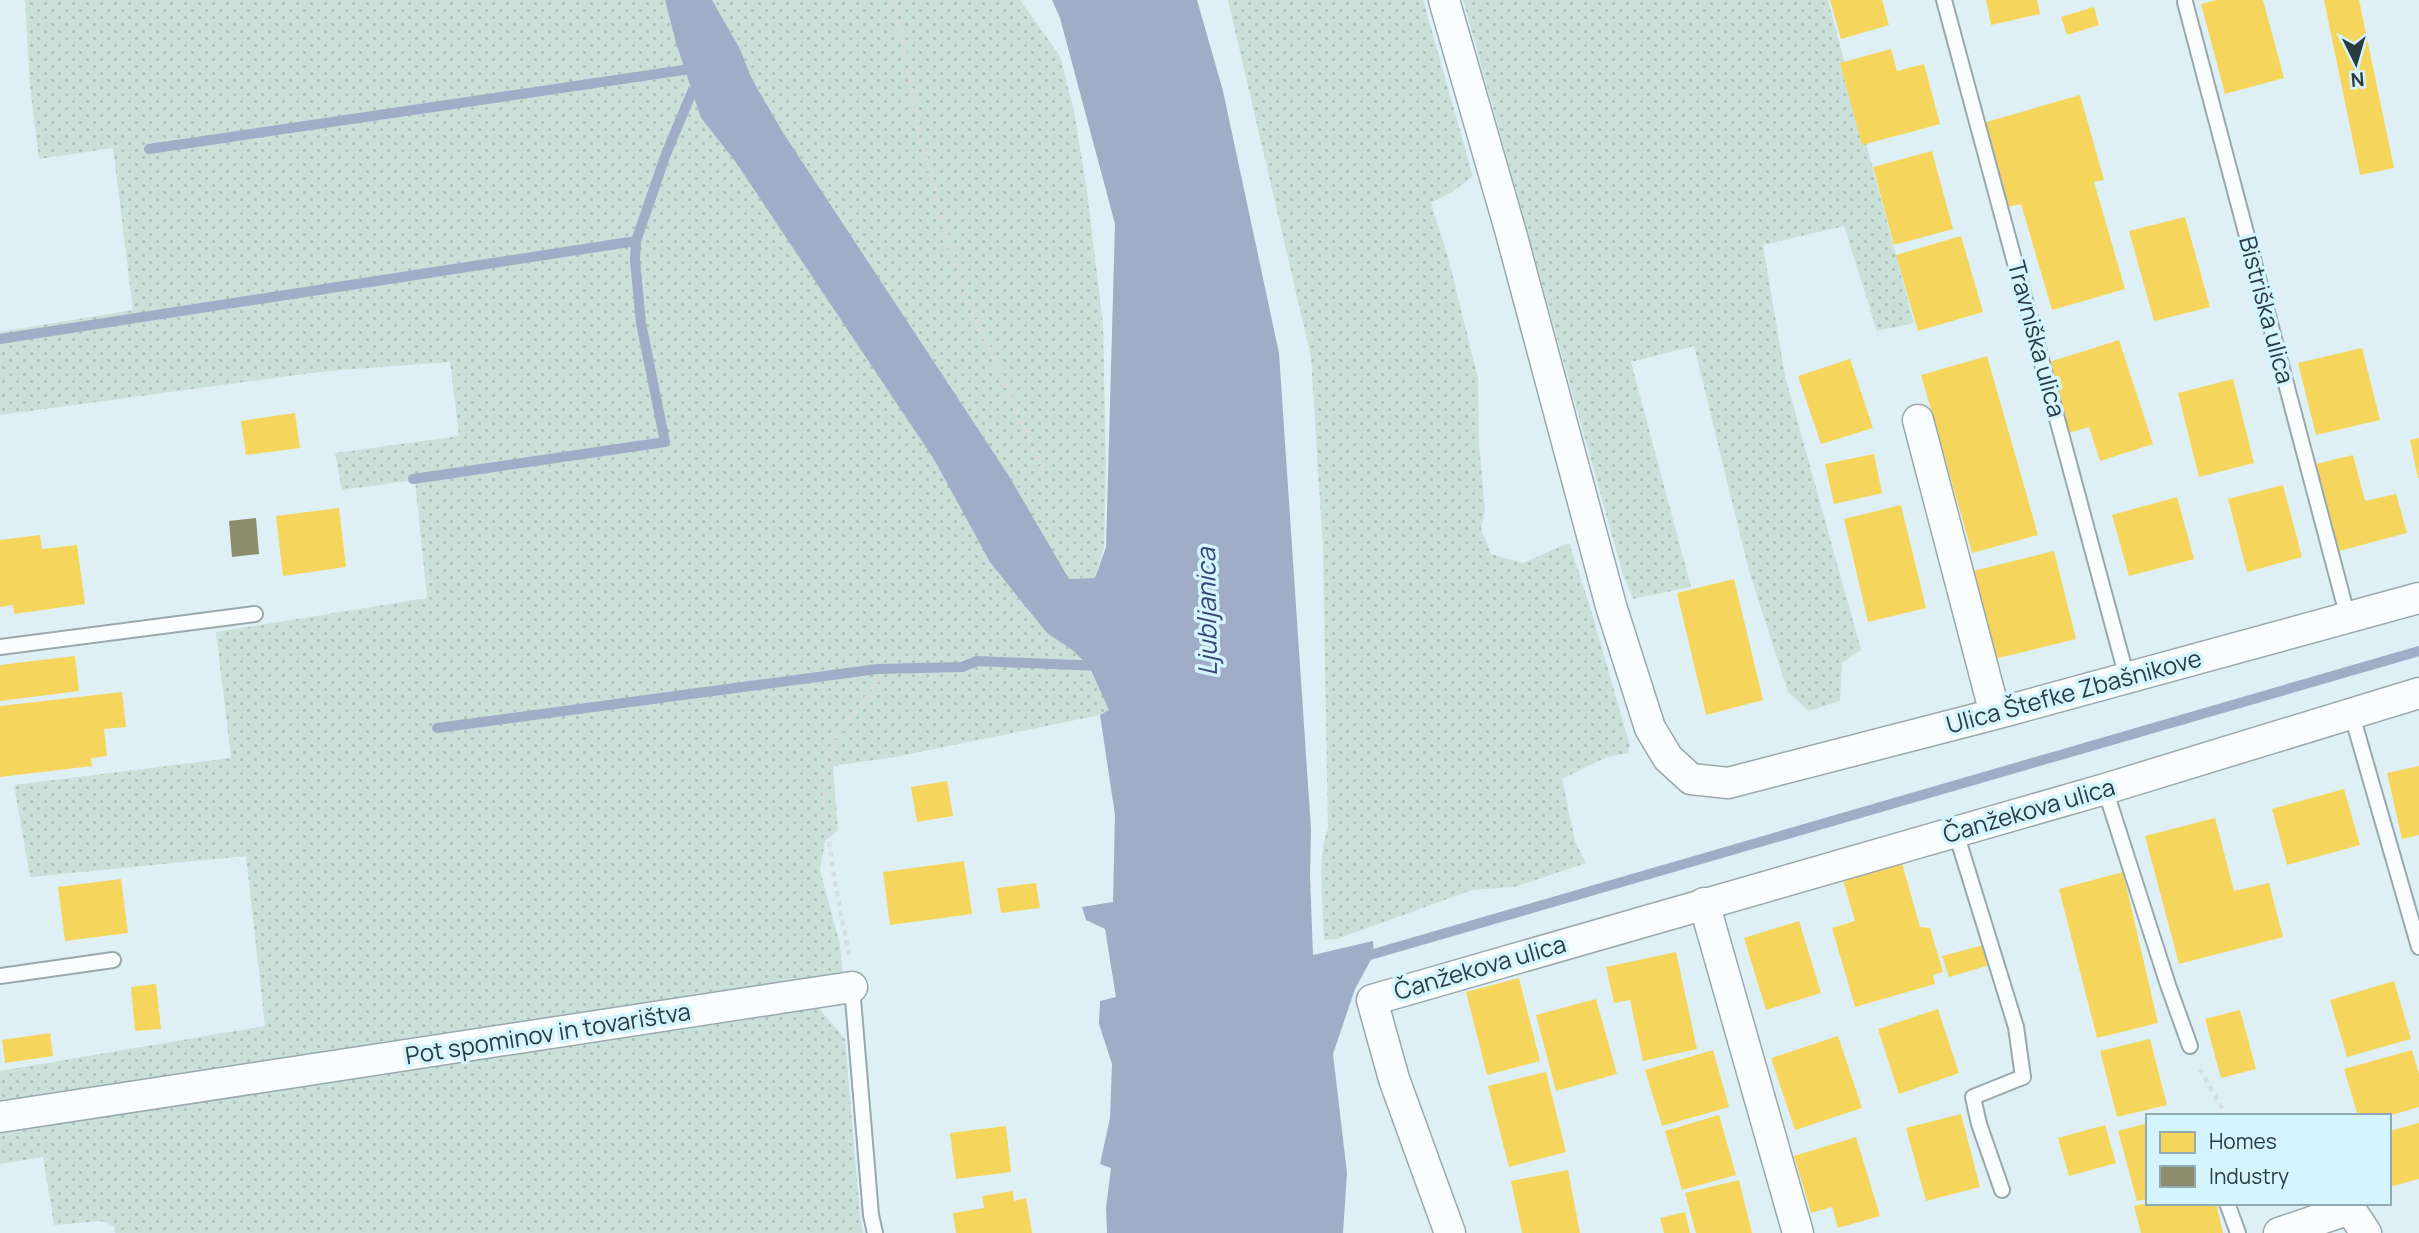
<svg xmlns="http://www.w3.org/2000/svg" width="2419" height="1233" viewBox="0 0 2419 1233" font-family="Manrope,sans-serif">
	<style>
		.grass { fill: url(#grass-dots) }
		.water { fill: #a0adc6 }
		.homes { fill: #f6d55c }
		.industry { fill: #8c8c6e }
		.lines { fill: none; stroke-linecap: round; stroke-linejoin: round }
		.stream { stroke: #a0adc6; stroke-width: 10 }
		.lane-casing { stroke: #99a8ad; stroke-width: 18 }
		.street-casing { stroke: #99a8ad; stroke-width: 33 }
		.path { stroke: #d7dcde; stroke-width: 4.5; stroke-dasharray: 5 5; stroke-linecap: butt }
		.lane { stroke: #fafdfe; stroke-width: 14 }
		.street { stroke: #fafdfe; stroke-width: 30 }
		.labels { text-anchor: middle; stroke-width: 7; stroke-linejoin: round; paint-order: stroke }
		.street-label { font-size: 24px; fill: #2b3b40; stroke: #d5f5fe }
		.water-label { font-size: 26px; font-style: italic; fill: #3a4475; stroke: #d5f5fe }
	</style>
	<defs>
		<pattern id="grass-dots" width="8" height="8" patternUnits="userSpaceOnUse" patternTransform="scale(1.75)"><rect width="8" height="8" fill="#c9e1d9"/><path d="M2 2h.1M6 6h.1" fill="none" stroke="#adc2bb" stroke-width="1.8" stroke-linecap="round"/></pattern>
	</defs>
	<rect width="100%" height="100%" fill="#def0f5"/>
	<path class="grass" d="M25,0h640l11,43 25,75 34,43 200,300 112,172c41,26 43,34 63,77l-10,5 -205,42 -62,9 5,64 -13,11 -5,29 20,75 3,32 -843,128v-34l265,-45 -19,-170 -216,21 -16,-92 217,-27 -15,-126 211,-34 -12,-118 -73,10 -7,-37 124,-17 -9,-74 -123,9 -327,44v-83l133,-22 -20,-162 -74,11 -9,-73z
		M712,0h308l40,56 14,55 13,80 16,133 3,139 -2,84 -9,31 -26,1 -60,-103 -227,-345 -30,-52 -12,-30z
		M1228,0h195l50,176 -21,16 -21,11 17,54 30,121 1,67 6,65 -4,18 10,26 32,9 46,-20 20,60 41,143 -2,7 -21,4 -45,22 13,62 11,22 -72,24 -42,3 -135,49 -13,1c-1,-29 -7,-87 4,-111l-5,-279 -12,-193z
		M1463,0h365l86,323 -37,8 -33,-105 -81,19 22,131 76,274 -19,13 -2,38 -31,10 -21,-19 -39,-121 -55,-225 -63,16 60,225 -58,12 -10,-24z
		M816,1005l29,34 15,177 3,17h-748l-1,-7 -13,-5 -47,4 -11,-68 -43,7v-35z"/>
	<path class="water" d="M665,0h47l28,49 12,30 30,52 227,345 60,103 26,-1 11,-31 9,-323 -55,-206 -8,-18h145l26,91 56,262 32,476 -1,47 3,79 60,-14 1,13 -19,35 -22,65 14,119 -4,60h-236l-1,-25 5,-40 -11,-4 10,-46 2,-54 -13,-40 1,-23 16,-4 -11,-68 -19,-9 -4,-13 31,-5 2,-87 -15,-100 9,-5 -20,-44 -17,-16 -25,-17 -57,-71 -55,-101 -200,-300 -34,-43 -25,-75z"/>
	<path class="homes" d="M1830,0h52l7,25 -48,14z
		M1986,0h51l3,14 -49,11z
		M2217,0h46l21,78 -59,16 -24,-90z
		M2324,0h35l35,168 -34,7z
		M2094,7l5,18 -32,10 -6,-18z
		M1891,49l6,22 27,-7 16,60 -78,21 -22,-82z
		M2080,95l24,85 -10,2 31,107 -73,21 -31,-106 -14,3 -24,-84z
		M1932,151l21,78 -59,16 -21,-78z
		M2185,217l25,90 -56,14 -25,-90z
		M1961,236l22,76 -65,19 -22,-76z
		M2119,340l34,104 -53,17 -11,-34 -21,6 -22,-70z
		M2362,348l18,72 -64,15 -18,-72z
		M1987,356l51,179 -66,18 -51,-178z
		M1850,359l23,69 -52,16 -23,-68z
		M2233,379l21,84 -55,14 -21,-84z
		M295,413l5,35 -54,7 -5,-34z
		M2419,438v40h-1l-8,-38z
		M1874,454l8,39 -48,11 -9,-40z
		M2353,455l12,46 31,-7 11,39 -68,18 -23,-87z
		M2283,485l19,72 -55,15 -19,-73z
		M2177,497l17,62 -65,17 -17,-61z
		M1901,505l25,103 -58,14 -24,-103z
		M339,508l7,59 -63,9 -7,-60z
		M40,535l2,14 35,-4 8,59 -71,10 -1,-9 -13,2v-67z
		M2054,551l22,88 -82,20 -21,-88z
		M1734,579l29,121 -57,15 -29,-122z
		M75,656l4,35 -79,10v-36z
		M122,692l4,35 -22,2 3,27 -16,2 1,8 -92,11v-71z
		M2419,766v69l-17,4 -15,-66z
		M947,781l6,35 -36,6 -6,-35z
		M2344,789l16,56 -73,20 -15,-56z
		M2215,818l19,73 35,-8 14,54 -104,27 -34,-128z
		M964,861l8,53 -82,11 -7,-53z
		M1902,863l18,64 10,1 13,44 -10,3 2,9 -80,23 -23,-79 23,-7 -12,-41z
		M2123,872l35,151 -61,15 -38,-149z
		M121,879l7,54 -63,8 -7,-54z
		M1036,883l4,25 -39,5 -4,-25z
		M1799,921l22,72 -55,17 -22,-72z
		M1984,945l6,20 -41,12 -7,-21z
		M1676,952l21,97 -54,12 -13,-61 -16,3 -8,-36z
		M1519,978l21,83 -53,14 -21,-83z
		M2394,981l17,58 -64,18 -17,-57z
		M156,984l5,45 -26,2 -4,-44z
		M1596,999l21,75 -61,17 -20,-76z
		M1938,1009l21,64 -60,21 -21,-65z
		M2240,1010l16,59 -35,9 -16,-59z
		M50,1033l3,23 -48,7 -3,-23z
		M1838,1036l24,72 -67,22 -24,-72z
		M2150,1039l17,66 -50,12 -17,-66z
		M1713,1050l16,57 -67,19 -17,-56z
		M2412,1050l7,24v33l-31,9h-30l-14,-47z
		M1546,1072l20,80 -57,15 -21,-81z
		M1961,1114l19,73 -54,14 -20,-73z
		M1719,1115l17,60 -54,15 -17,-59z
		M2148,1123v76l-11,2 -19,-70z
		M2419,1123v56l-30,8v-56z
		M2105,1125l11,38 -47,13 -11,-38z
		M1006,1126l5,46 -55,7 -6,-46z
		M1856,1137l24,79 -42,12 -6,-21 -21,6 -17,-57z
		M1568,1170l12,63h-58l-11,-52z
		M1739,1180l13,53h-56l-11,-40z
		M1013,1191l1,10 12,-3 6,35h-76l-3,-20 31,-5 -2,-12z
		M2148,1203h68l7,30h-82l-7,-27z
		M1685,1212l5,21h-26l-4,-15z"/>
	<path class="industry" d="M256,518l3,36 -27,3 -3,-36z"/>
	<g class="lines">
		<path class="stream" d="M149,149l548,-81
			M0,339l636,-98
			M413,479l252,-37 -24,-119 -6,-63 1,-19 30,-87 26,-62 11,-5
			M437,728l440,-59 85,-2 15,-6 124,5
			M1363,957l1056,-306"/>
		<g class="lane-casing">
			<path id="lane" d="M1944,0l183,678
				M2185,2l163,616
				M0,647l255,-33
				M2351,712l68,235
				M2105,789l63,196 22,61
				M1956,833l60,194 7,50 -50,20 6,27 23,66
				M0,976l113,-16
				M852,987l19,228 4,18
				M2227,1203l11,30"/>
		</g>
		<g class="street-casing">
			<path id="street" d="M1444,0l67,233 100,373 39,122 18,30 23,21 37,4 267,-69 424,-116
				M1918,420l77,294
				M1704,903l94,330
				M0,1117l852,-130
				M1450,1233l-56,-154 -22,-79 733,-211 314,-96
				M2279,1233l71,-24 16,24"/>
		</g>
		<path class="path" d="M895,0l27,144 37,135 84,191
			M849,955c-7,-35 -14,-70 -19,-106 -4,-32 -10,-64 0,-96 10,-29 37,-50 50,-77
			M2200,1069l23,41 -1,6"/>
		<use href="#lane" class="lane"/>
		<use href="#street" class="street"/>
	</g>
	<g class="labels">
		<g class="street-label">
			<text transform="translate(2266 310) rotate(75)" y="8">Bistriška ulica</text>
			<text transform="translate(2036 339) rotate(75)" y="8">Travniška ulica</text>
			<text transform="translate(2074 692) rotate(-15)" y="8">Ulica Štefke Zbašnikove</text>
			<text transform="translate(2029 811) rotate(-16)" y="8">Čanžekova ulica</text>
			<text transform="translate(1480 968) rotate(-16)" y="8">Čanžekova ulica</text>
			<text transform="translate(548 1034) rotate(-9)" y="8">Pot spominov in tovarištva</text>
		</g>
		<g class="water-label">
			<text transform="translate(1207 612) rotate(-91)" y="9">Ljubljanica</text>
		</g>
	</g>
	<rect x="2146" y="1114" width="245" height="91" fill="#d5f5fe" stroke="#91abb2" stroke-width="2"/>
	<rect x="2160" y="1132" width="35" height="21" fill="#f6d55c" stroke="#91abb2" stroke-width="2"/>
	<text x="2209" y="1149" font-size="21" fill="#2b3b40">Homes</text>
	<rect x="2160" y="1166" width="35" height="21" fill="#8c8c6e" stroke="#91abb2" stroke-width="2"/>
	<text x="2209" y="1184" font-size="21" fill="#2b3b40">Industry</text>
	<g transform="translate(2356 63) rotate(175)" stroke="#d5f5fe" stroke-width="5" paint-order="stroke">
	<path d="M0-5L12 26L0 18L-12 26Z" fill="#2b3b40"/>
	<text y="-10" font-size="19" font-weight="bold" text-anchor="middle" fill="#2b3b40">N</text>
	</g>
</svg>
